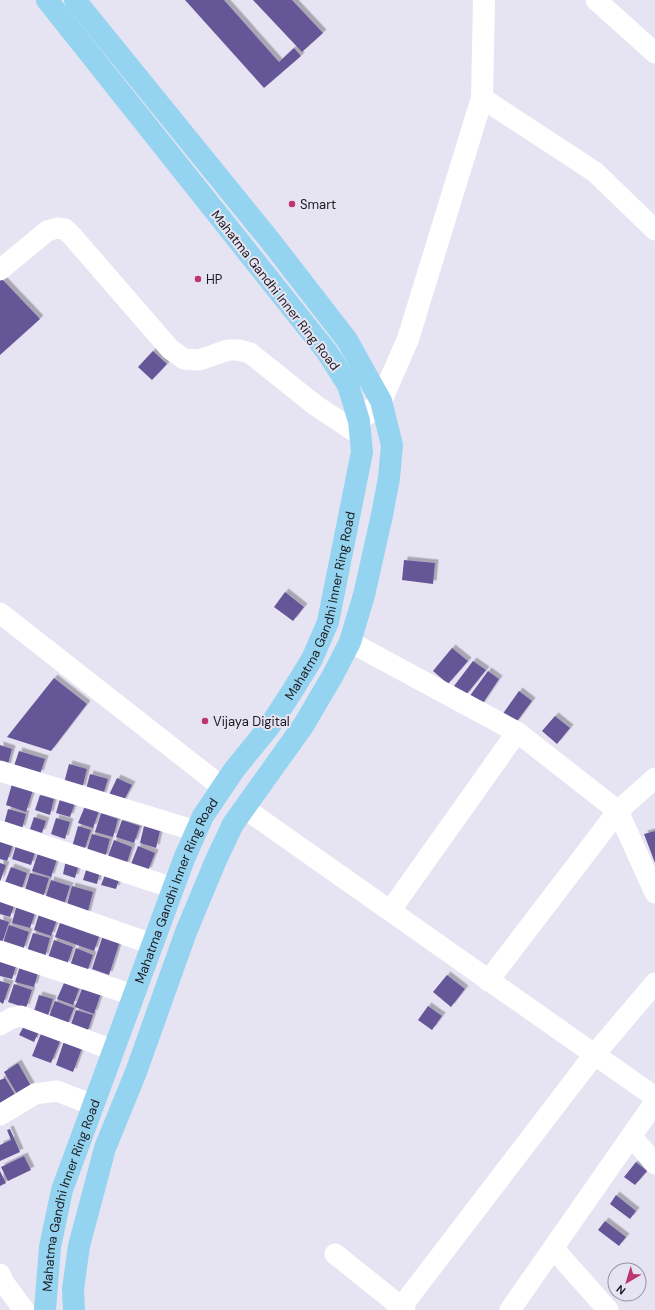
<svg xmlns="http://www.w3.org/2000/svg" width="655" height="1310" viewBox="0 0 655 1310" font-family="'DM Sans',sans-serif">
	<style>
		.building { fill: #655698; filter: url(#shadow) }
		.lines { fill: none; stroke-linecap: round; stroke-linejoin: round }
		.minor { stroke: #fff; stroke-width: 21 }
		.tertiary { stroke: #fff; stroke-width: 22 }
		.primary { stroke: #95d4f0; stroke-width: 22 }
		.poi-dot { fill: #bd3471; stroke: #e6e4f3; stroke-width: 1.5 }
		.labels { text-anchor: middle; stroke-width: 4; stroke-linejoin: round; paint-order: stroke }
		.poi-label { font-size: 13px; fill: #1b1b20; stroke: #e6e4f3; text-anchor: start }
		.street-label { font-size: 13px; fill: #1b1b20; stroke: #e6e4f3 }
	</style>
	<defs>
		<filter id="shadow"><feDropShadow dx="3.5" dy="-3.5" stdDeviation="0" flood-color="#0004"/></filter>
	</defs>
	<rect width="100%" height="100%" fill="#e6e4f3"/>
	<path class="building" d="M185,0h39l55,62 15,-14 7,8 -37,32z
		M253,0h39l31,33 -21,19z
		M1,278l39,41 -40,36v-76z
		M153,351l14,13 -15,16 -14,-13z
		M404,560l31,3 -2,21 -31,-4z
		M285,592l19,15 -11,14 -19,-14z
		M452,648l16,13 -20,23 -15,-13z
		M473,661l13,9 -20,25 -12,-9z
		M488,671l11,8 -18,27 -12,-9z
		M54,678l33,26 -36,47 -44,-14z
		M519,691l13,10 -17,23 -13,-9z
		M555,716l15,12 -13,16 -15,-13z
		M0,745l12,4 -5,19 -7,-2z
		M19,751l26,8 -5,15 -26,-8z
		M69,764l18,5 -5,20 -18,-6z
		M90,774l18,5 -6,19 -17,-5z
		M117,778l15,7 -10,19 -14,-7z
		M12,784l21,6 -7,22 -20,-7z
		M40,795l14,4 -4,16 -15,-5z
		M60,799l15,4 -5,14 -14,-4z
		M85,806l14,5 -6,17 -15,-5z
		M8,809l18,5 -4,15 -18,-5z
		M101,813l17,6 -5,18 -18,-5z
		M34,817l12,4 -4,12 -12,-4z
		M56,818l14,4 -5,17 -14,-5z
		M122,820l18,6 -6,17 -18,-6z
		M78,826l13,4 -7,21 -12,-4z
		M144,826l16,5 -4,17 -16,-5z
		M655,831v32l-11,-29z
		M92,834l18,5 -5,19 -19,-5z
		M0,838l14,4 -7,19 -7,-2z
		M114,840l18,7 -6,19 -19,-7z
		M17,842l19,7 -5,16 -19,-6z
		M138,846l17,7 -7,18 -17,-7z
		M38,853l19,6 -6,18 -19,-6z
		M66,860l13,4 -4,14 -12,-4z
		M0,863l6,2 -6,17z
		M11,867l16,6 -6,18 -17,-6z
		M87,867l13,4 -3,13 -14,-4z
		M30,873l19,5 -6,20 -19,-5z
		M105,875l14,4 -3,10 -15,-4z
		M51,880l19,6 -7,22 -19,-6z
		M72,886l21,6 -6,23 -21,-7z
		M0,898l15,5 -5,14 -10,-3z
		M17,904l19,6 -6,18 -18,-5z
		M40,911l18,6 -7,19 -17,-6z
		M0,919l9,3 -7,21 -2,-1z
		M61,920l39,14 -6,17 -39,-14z
		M9,925l20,7 -6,18 -20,-7z
		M33,933l17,5 -5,19 -18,-6z
		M103,935l17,6 -11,34 -17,-6z
		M54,940l19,7 -6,18 -19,-7z
		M76,948l17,7 -6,17 -17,-6z
		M0,958l17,5 -5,16 -12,-3z
		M21,963l18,6 -5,18 -19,-5z
		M447,975l18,14 -14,18 -18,-15z
		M0,981l10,3 -7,20 -3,-2z
		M64,983l15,6 -6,16 -16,-6z
		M14,984l18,6 -6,18 -18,-6z
		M83,986l18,7 -7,21 -19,-7z
		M39,995l14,4 -5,17 -14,-5z
		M55,1001l19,7 -7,18 -19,-7z
		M428,1006l14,10 -10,14 -14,-10z
		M76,1010l17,5 -6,18 -17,-6z
		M26,1022l14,7 -6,13 -15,-7z
		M42,1031l19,8 -10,24 -19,-7z
		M64,1041l18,7 -9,24 -17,-7z
		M18,1063l13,23 -14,8 -13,-22z
		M5,1078l11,18 -16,10v-26z
		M10,1129l10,23 -20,9v-16l11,-5 -4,-10z
		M24,1156l7,14 -23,11 -7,-14z
		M636,1162l11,9 -12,14 -11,-8z
		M0,1171l6,12 -6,3z
		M616,1195l20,16 -6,8 -20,-15z
		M605,1221l21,16 -7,9 -21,-16z"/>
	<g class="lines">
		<path class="minor" d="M596,0l59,53
			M482,98l113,74 60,58
			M0,270l47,-39 10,-3 8,1 8,8 97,112 14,10 15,1 29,-10h11l11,3 65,52 45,30
			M0,613l222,174
			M350,642l167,90 101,79 37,82
			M0,771l196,60
			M244,808l411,289
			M0,831l173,57
			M0,891l152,53
			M390,911l127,-179
			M0,951l133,44
			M488,981l130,-170 37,-33
			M0,1025l12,-7 9,-2 92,34
			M0,1115l35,-21 22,-3 36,14
			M631,1136l24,28
			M553,1248l55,62
			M335,1254l70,56
			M0,1274l4,9 20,27
			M399,1310l195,-255 61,-72
			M510,1310l145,-208"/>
		<path class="tertiary" d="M359,421l22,-20 27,-62 74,-241 2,-98"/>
		<g class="primary">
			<path id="s1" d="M45,1310l5,-63 12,-57 122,-331 19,-43 31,-46 35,-43 24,-37 19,-31 16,-37 34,-170 -3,-31 -11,-36 -21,-33 -280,-352"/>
			<path d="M74,1310l-1,-21 6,-43 26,-98 31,-76 50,-140 30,-72 17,-36 70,-98 30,-51 17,-33 14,-47 18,-80 7,-37 3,-33 -11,-44 -34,-61 -75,-97 -197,-243"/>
		</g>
	</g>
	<g class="poi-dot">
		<circle cx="292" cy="204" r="4"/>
		<circle cx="198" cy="279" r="4"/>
		<circle cx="205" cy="721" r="4"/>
	</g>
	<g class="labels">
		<g class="poi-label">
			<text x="300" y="209">Smart</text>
			<text x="206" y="284">HP</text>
			<text x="213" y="726">Vijaya Digital</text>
		</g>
		<g class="street-label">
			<text transform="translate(276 290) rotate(52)" y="5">Mahatma Gandhi Inner Ring Road</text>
			<text dy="5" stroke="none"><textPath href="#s1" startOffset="766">Mahatma Gandhi Inner Ring Road</textPath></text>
			<text dy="5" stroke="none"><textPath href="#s1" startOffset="442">Mahatma Gandhi Inner Ring Road</textPath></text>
			<text dy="5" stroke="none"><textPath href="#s1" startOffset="118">Mahatma Gandhi Inner Ring Road</textPath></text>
		</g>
	</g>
	<g transform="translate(627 1282) rotate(218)"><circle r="19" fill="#e6e4f3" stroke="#95949f"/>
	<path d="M0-3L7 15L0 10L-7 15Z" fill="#bd3471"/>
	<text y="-6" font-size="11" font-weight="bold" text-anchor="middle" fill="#1b1b20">N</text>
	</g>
</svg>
